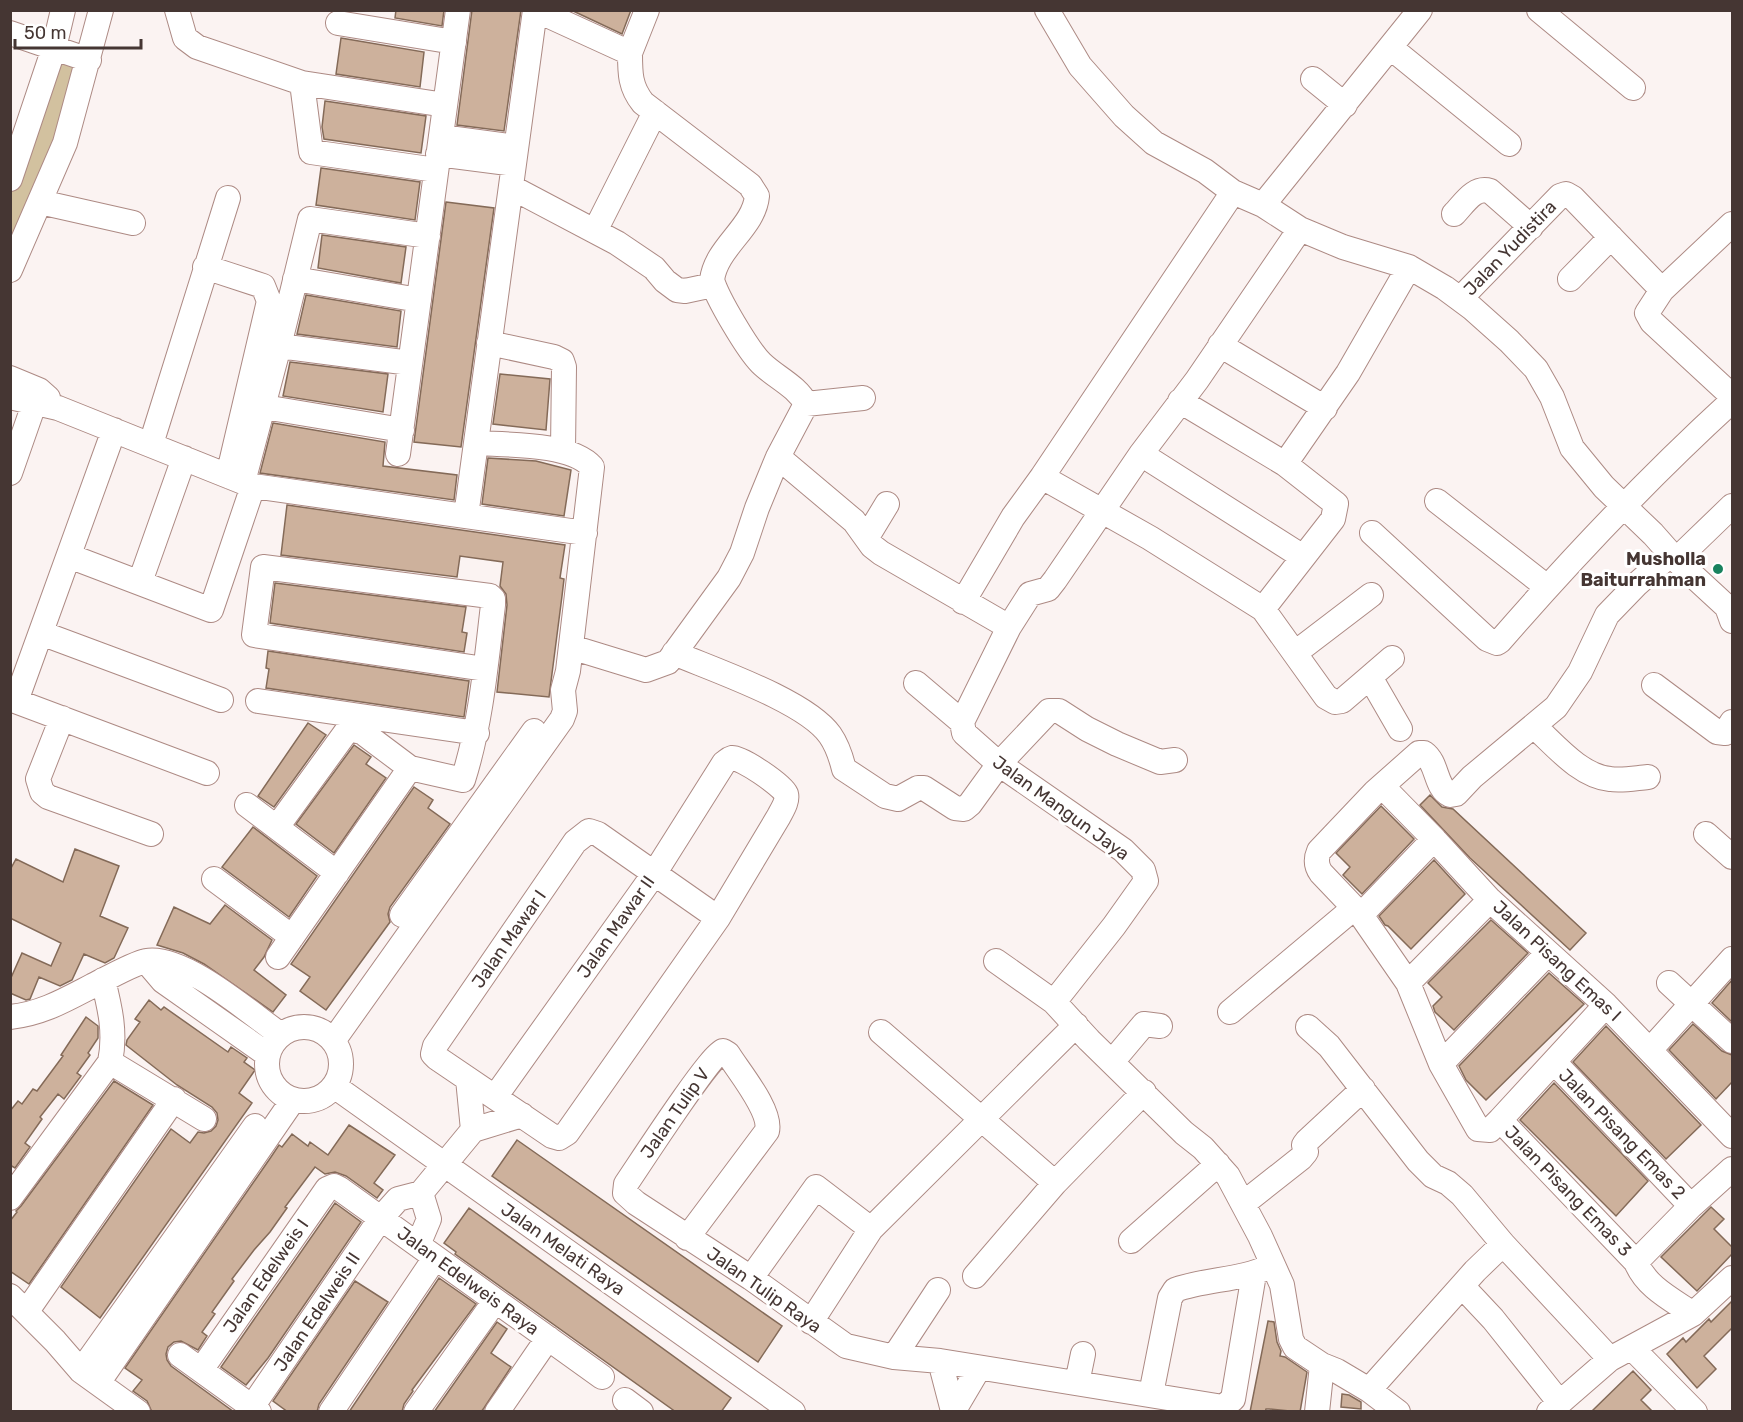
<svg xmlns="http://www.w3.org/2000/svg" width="1743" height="1422" viewBox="0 0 1743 1422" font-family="Rubik,sans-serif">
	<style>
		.green { fill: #d2c19f }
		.building { fill: #cdb19c; stroke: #846a58; stroke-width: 1.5 }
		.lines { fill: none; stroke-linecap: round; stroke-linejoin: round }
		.minor-casing { stroke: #ad8a84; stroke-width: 26 }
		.minor { stroke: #fff; stroke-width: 24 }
		.poi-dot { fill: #19825e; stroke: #fff; stroke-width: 2 }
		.labels { text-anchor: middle; stroke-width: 6; stroke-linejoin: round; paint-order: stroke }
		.street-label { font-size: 18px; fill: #453633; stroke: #fff }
		.poi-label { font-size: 18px; font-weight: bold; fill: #453633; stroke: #fff; text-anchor: end }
	</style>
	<rect width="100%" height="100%" fill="#fbf3f2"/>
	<path class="green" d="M54,48l35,12 -78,210v-94z"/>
	<path class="building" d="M396,10h48l-2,16 -47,-8z
		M472,10h49l-17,121 -47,-6z
		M571,10h60l-9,24z
		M341,38l83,14 -4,35 -84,-13z
		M325,101l101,15 -5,37 -97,-14 -2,-12z
		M321,168l99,14 -5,38 -99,-15z
		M446,202l48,6 -33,239 -47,-5z
		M322,235l84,12 -5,36 -83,-15z
		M306,295l95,16 -4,36 -100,-13z
		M290,362l98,12 -5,38 -100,-16z
		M500,374l50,5 -4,51 -53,-6z
		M273,423l112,19 -2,24 74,9 -3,25 -194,-27z
		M488,458l48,3 35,9 -7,46 -82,-12z
		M287,505l278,40 -5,33 4,1 -2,17 -13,101 -52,-5 10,-87 -1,-11 -6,-8 3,-24 -43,-6 -3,21 -176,-22z
		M275,583l191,24 -4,25 5,1 -3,19 -194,-29z
		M268,651l201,30 -5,36 -198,-29 3,-19 -3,-1z
		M308,723l18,12 -52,72 -16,-11z
		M354,745l17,12 -5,7 20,14 -52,75 -38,-29z
		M414,787l19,13 -5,8 22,16 -60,83 -2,7 2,8 -64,88 -26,-19 10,-14 -19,-13z
		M1430,795l12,12 11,2 133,124 -16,17 -100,-92 -50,-53z
		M1381,806l33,33 -52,55 -19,-19 7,-8 -14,-14z
		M253,827l64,49 -28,41 -67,-50z
		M75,849l44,17 -19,50 28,12 -14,30 -9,5 -21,-9 -12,26 -12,6 -21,-9 -9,22 -4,1 -16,-7v-13l12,-27 29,13 10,-23 -51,-25v-48l6,-11 47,23z
		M1434,860l31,34 -54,55 -23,-23 -3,-1 -6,-9z
		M225,905l47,35 -8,17 -10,13 32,25 -13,17 -69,-48 -21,-11 -26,-8 17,-38 36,17z
		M1491,920l37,33 -74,77 -19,-18 -2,-6 9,-9 -14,-14z
		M1549,973l35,31 -98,96 -20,-20 -7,-14z
		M1732,980v42l-20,-19z
		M149,1000l12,10 3,-3 64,45 3,-5 16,11 -3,4 11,8 -16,23 13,10 -152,215 -39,-31 110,-158 19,14 8,-11 6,1 7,-2 5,-5 2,-6 -1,-7 -5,-6 -35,-22 -51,-40 1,-5 13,-18 -5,-3z
		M86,1017l12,9v12l-10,15 2,2 -13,18 4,3 -17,23 -6,-5 -18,23 2,2 -17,24 5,4 -15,21 -5,-3v-54l8,-10 4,3 11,-15 4,2 26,-35 -2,-1z
		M1693,1024l29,27 10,4v27l-16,17 -47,-49z
		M1606,1026l95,99 -35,34 -93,-97z
		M114,1081l39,24 -124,179 -19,-13v-50l7,-9 -1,-1 5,-5z
		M1554,1083l94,98 -32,35 -96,-96z
		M349,1125l46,30 -21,28 9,7 -6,8 -31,-22 -11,-4 -10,2 -10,-7 -30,40 2,1 -17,24 -16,18 -22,29 2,2 -22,31 3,2 -13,18 5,4 -9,14 -17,-9 -7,1 -6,5 -2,7 1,6 4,6 63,46h-82l-5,-11 -14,-10 9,-11 -17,-12 146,-211 8,-12 3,2 10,-13 16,12 2,-4 18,13z
		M517,1140l265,186 -24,36 -266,-186z
		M335,1203l26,19 -93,136 -22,27 -25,-18z
		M1711,1207l13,12 -10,10 18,18v7l-35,37 -36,-34z
		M469,1208l262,190 -10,14h-45l-221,-158 1,-2 -12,-9z
		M439,1278l37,26 -64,86 1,1 -9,13 -2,8h-53z
		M355,1281l33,21 -69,102 -2,8h-29l-15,-11z
		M1732,1301v27l-28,28 12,13 -19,19 -30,-34 16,-16 3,4 23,-23 2,3z
		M1268,1321l6,1 3,20 4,9 -1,5 5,1 22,15 -7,40 -31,-3h-3l-1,3h-15z
		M497,1322l10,7 -16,24 20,14 -27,41 -3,4h-47z
		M1633,1371l18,19 -10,10 12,12h-62z
		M1342,1394l7,1 12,7v7l-20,-2z"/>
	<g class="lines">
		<g class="minor-casing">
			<path id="minor" d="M177,10l8,28 12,9 105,36
				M536,10l94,43 17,-43
				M1047,10l33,56 44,50 30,27 51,28 28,21 30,13 37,24 43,18 66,20 36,21 27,20 37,33 27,28 16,28 20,51 32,39 49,47 23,26 51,47 5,14
				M1539,10l94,78
				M338,23l116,19
				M10,33l79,27
				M1391,48l118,96
				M1313,79l32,26
				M441,137l75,10
				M438,154l76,10
				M436,170l-125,-18 -9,-69 143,22
				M10,179l44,-131 9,-38
				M511,187l106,56 37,25 11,13 12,9 8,1 28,-6
				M40,202l93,21
				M1263,205l157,-195
				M1454,214c10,-10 20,-28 36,-23l41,36
				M1732,224l-70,66 -15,23 5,9 80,74
				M595,231l60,-119
				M205,267l58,19 6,15 -41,175
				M10,270l55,-127 36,-133
				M295,279l124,21
				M1570,279l41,-42
				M1460,299l100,-103 6,-2 7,4 89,92
				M489,343l65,14 8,4 2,6 -1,83
				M1220,345l105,63
				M279,346l31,-127 118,17
				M10,378l29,12 9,8
				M10,397l48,11 195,78 332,47
				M1180,401l105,63 51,40 -3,15 -70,90
				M806,404l57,-6
				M264,407l138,23
				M151,444l77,-246
				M398,454l60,-444
				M1141,454l162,103
				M778,457l76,64 18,25 9,7 128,74 -47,95 2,11 35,31 124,86 20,20 3,11 -32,45 -60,76 35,38 95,93 19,15 25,28 32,60 22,49 9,54 4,8 27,18 15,6 32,19 29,22
				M1285,464l63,-91 61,-106
				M10,473l29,-83
				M1042,477l108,61 113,71 63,88 9,5 7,-1 28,-24 30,52
				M243,482l36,-136 131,17
				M1437,501l110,86
				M466,516l69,-506
				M1372,533l115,106 10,4 3,-2c73,-84 150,-165 232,-240
				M867,537l20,-33
				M69,556l142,54 42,-124
				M1676,560l56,-54
				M140,582l44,-124
				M963,602l50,-85 29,-40 191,-285
				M1009,627l21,-33 18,-5 7,-9 86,-126 56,-74 103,-151
				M41,633l180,67
				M571,647l75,23 22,-8 61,-84 13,-25 15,-45 21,-51 28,-53c-9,-18 -31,-27 -45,-41 -13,-13 -44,-65 -49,-83 4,-33 42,-52 45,-84l-7,-11 -107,-82c-13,-16 -13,-30 -13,-50
				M674,653c40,17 132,48 156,82 7,10 11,22 14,34l41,27 13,3 20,-11h6l31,20 9,1 6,-5 29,-40 50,-53h10l28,18 30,15 43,18 15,-2
				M1295,653l76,-58
				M1370,677l22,-19
				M916,683l46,39
				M1654,685l63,47 8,1 7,-11
				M10,699l197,74
				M16,701l98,-271
				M258,701l219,32
				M62,718l-24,61 4,13 6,5 103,37
				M1534,726c21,19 46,50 76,53 12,2 26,-1 38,-2
				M1382,786l52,53 56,61 116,105 126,131
				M247,805l90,68
				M277,827l69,-95 7,-2 9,2 48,36
				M1706,834l26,23
				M214,879l78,58
				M402,915l132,-184
				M1361,915l73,-76
				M278,957l132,-189 53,12c18,-57 23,-116 30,-175v-6l-3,-3 -227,-29 -9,68 231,34
				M146,961l17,20 105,74
				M996,961l58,41
				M1408,983l82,-83
				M1669,983l63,58
				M1606,1005l-106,115 -10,10 -12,-1 -37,-65 -33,-81 -47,-68 -40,-42c-5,-7 -5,-15 -2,-22l56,-59 44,-39h5c14,10 11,35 26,42l6,-1 16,-17 84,-70 24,-35 27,-57 30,-31 34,-30
				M1230,1012l124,-104
				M10,1017c31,-3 55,-17 82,-31 12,-6 42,-23 54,-25 37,-7 105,53 135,74
				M1308,1027l21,19 89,115 15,15 15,7 14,12 41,49 107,115
				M267 1064a37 37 0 1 1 74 0a37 37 0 1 1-74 0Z
				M881,1032l174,151
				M333,1041l229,-322 3,-8 -2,-21 5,-19 24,-204c-21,-24 -85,-22 -116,-24
				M1650,1050l82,-91
				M110,1062l94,57
				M1112,1062l32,-38 16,2
				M1554,1062l137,144
				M1441,1064l107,-111
				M468,1079l5,51
				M334,1086l459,326
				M495,1097l159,-223 70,-111c3,-2 4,-4 8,-5 9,-1 50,27 54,36 2,7 -4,16 -7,22l-61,102 -151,215 -8,5 -7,-2 -115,-78 -4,-4 2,-8 140,-204 14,-11 9,3 120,84
				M1500,1120l136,142
				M10,1198l100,-136c6,-29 0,-54 -7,-82
				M1244,1203l57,-45 5,-6 -2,-7 3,-4 56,-52
				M687,1238l80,-107c5,-20 -28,-59 -39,-77l-5,-3c-13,4 -84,114 -97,133l-1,9 11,10 115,75 95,68 48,11 46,4 283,46 10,-8 21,-125
				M1131,1241l87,-77
				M418,1245l11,-26 -8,-26
				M975,1276l80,-93 89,-91
				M751,1278l65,-91 55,42
				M1462,1286l31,33 67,84
				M10,1296l45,45 26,30 57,41
				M27,1311l147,-212
				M1693,1314c-22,-15 -47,-27 -57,-52l55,-56 41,-37
				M811,1322l60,-93 205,-204
				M1632,1348l63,64
				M180,1355l79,57
				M894,1357l44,-67
				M940,1361l13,50
				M201,1370l126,-181 7,-3 6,3 262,188
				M81,1371l174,-245
				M98,1383l195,-283
				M1077,1383l6,-29
				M1369,1390l106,-119 28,-27
				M1151,1394l19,-96 5,-8c29,-11 68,-10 93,-23
				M625,1400l16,12
				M252,1407l129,-189 17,-19 23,-6 52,-63 49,-15
				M331,1412l104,-154
				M416,1412l79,-111
				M497,1412l51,-74
				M953,1412l26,-44
				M1317,1412l5,-47
				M1549,1412l61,-53 83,-45 39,-36"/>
		</g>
		<use href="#minor" class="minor"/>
	</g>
	<circle class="poi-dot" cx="1718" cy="569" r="6"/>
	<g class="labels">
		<g class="street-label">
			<text transform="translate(1510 248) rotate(-46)" y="6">Jalan Yudistira</text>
			<text transform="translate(1061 808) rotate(36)" y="6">Jalan Mangun Jaya</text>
			<text transform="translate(616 927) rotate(-55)" y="6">Jalan Mawar II</text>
			<text transform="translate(509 939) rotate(-55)" y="6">Jalan Mawar I</text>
			<text transform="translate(1557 961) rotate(43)" y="6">Jalan Pisang Emas I</text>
			<text transform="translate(675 1113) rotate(-55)" y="6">Jalan Tulip V</text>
			<text transform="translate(1622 1134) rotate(46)" y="6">Jalan Pisang Emas 2</text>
			<text transform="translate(1568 1191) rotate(46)" y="6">Jalan Pisang Emas 3</text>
			<text transform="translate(563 1249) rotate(35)" y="6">Jalan Melati Raya</text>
			<text transform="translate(266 1276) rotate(-55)" y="6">Jalan Edelweis I</text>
			<text transform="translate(468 1281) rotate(36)" y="6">Jalan Edelweis Raya</text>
			<text transform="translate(764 1290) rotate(35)" y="6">Jalan Tulip Raya</text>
			<text transform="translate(317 1312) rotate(-56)" y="6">Jalan Edelweis II</text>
		</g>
		<g class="poi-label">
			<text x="1706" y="565">Musholla<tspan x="1706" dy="21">Baiturrahman</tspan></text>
		</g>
	</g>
	<rect width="1743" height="1422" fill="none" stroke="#453633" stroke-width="24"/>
	<path d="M15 39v9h126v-9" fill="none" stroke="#453633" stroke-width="3"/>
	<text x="24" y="39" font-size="18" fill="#453633" stroke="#ffffff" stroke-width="4.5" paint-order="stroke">50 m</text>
</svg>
